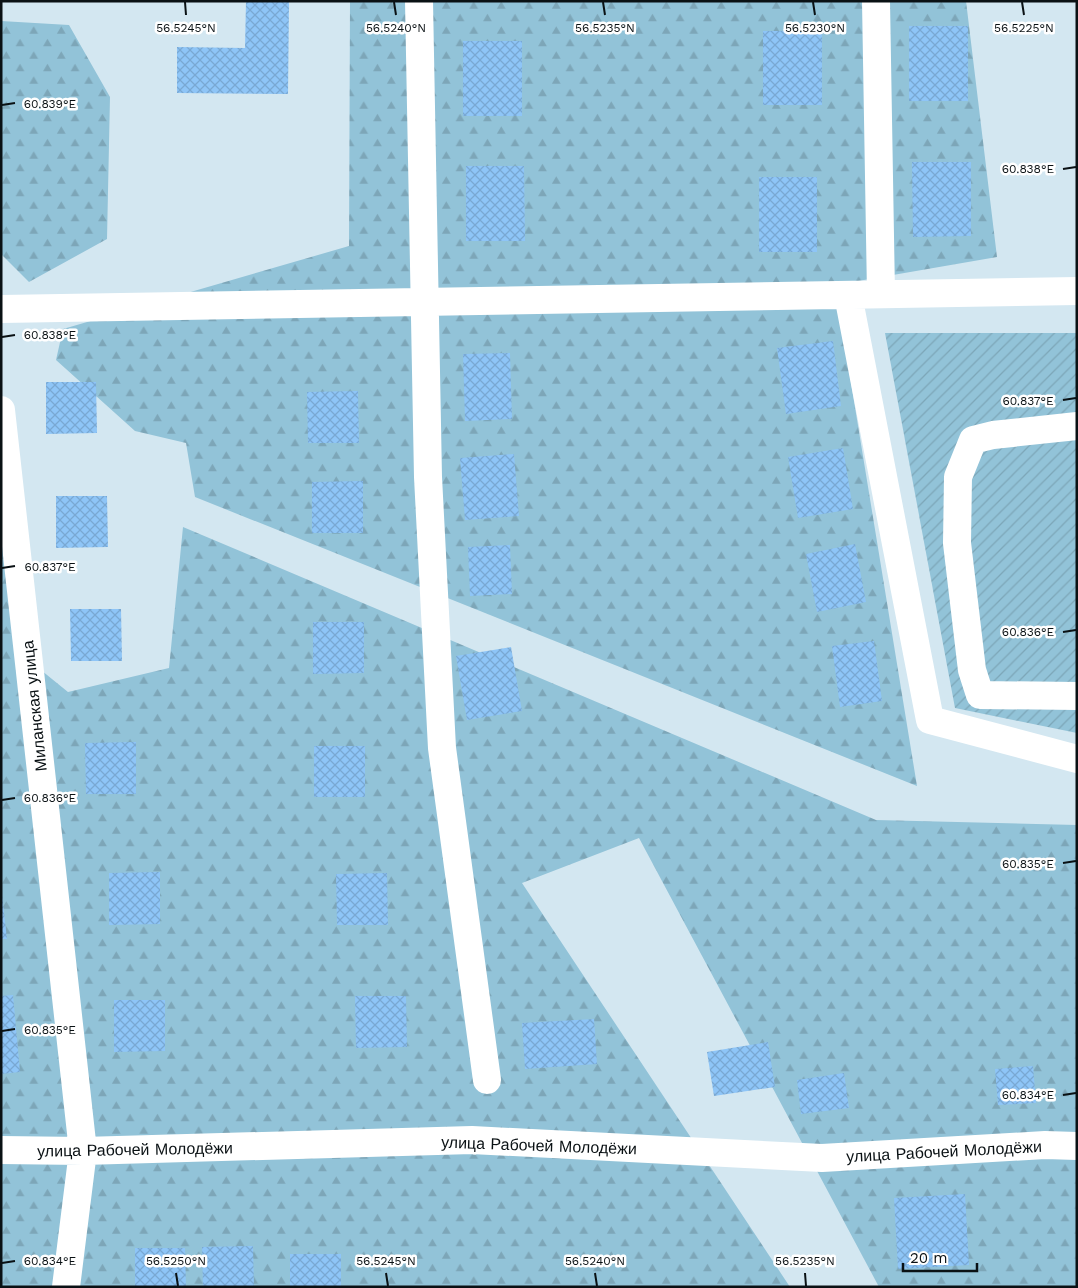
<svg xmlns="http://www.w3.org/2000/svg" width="1078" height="1288" viewBox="0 0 1078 1288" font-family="'Work Sans',sans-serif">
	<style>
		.forest { fill: url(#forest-firs) }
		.garden { fill: url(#garden-furrows) }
		.building { fill: url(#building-cross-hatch) }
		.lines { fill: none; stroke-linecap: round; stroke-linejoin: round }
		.minor { stroke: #fff; stroke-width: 28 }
		.ticks { fill: none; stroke: #0a1114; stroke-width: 2 }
		.labels { text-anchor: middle; stroke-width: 5; stroke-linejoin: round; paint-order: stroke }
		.street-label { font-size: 16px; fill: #0a1114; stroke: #fff }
		.ticks-label { font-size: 12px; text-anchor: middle; fill: #0a1114; stroke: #fff; stroke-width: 5; stroke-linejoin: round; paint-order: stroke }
	</style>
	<defs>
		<pattern id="forest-firs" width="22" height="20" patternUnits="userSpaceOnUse" patternTransform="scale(1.25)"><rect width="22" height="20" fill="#92c3d8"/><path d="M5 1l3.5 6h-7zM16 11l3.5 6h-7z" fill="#7da6b8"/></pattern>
		<pattern id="garden-furrows" width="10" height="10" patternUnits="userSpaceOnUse" patternTransform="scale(1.25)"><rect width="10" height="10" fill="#92c3d8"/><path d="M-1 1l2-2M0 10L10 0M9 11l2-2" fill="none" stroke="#7da6b8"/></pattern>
		<pattern id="building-cross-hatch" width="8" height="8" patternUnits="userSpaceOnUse" patternTransform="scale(1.25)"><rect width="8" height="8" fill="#8ec5f7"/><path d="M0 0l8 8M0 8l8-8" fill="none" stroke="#79a8d3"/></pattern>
	</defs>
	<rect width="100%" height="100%" fill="#d3e7f1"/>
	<path class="forest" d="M350,1h616l31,256 -162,28 82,501 -722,-289 -9,-54 -51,-12 -79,-71 7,-31 286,-83z
		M1,21l68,4 41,72 -3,142 -78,43 -28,-28z
		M1,508l14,141 53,43 101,-24 14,-141 693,293 201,5v462h-198l-240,-449 -117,45 268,404h-789z"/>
	<path class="garden" d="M885,333h192v400l-122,-25z"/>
	<path class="building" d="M246,1h43l-1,93 -111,-1v-46l68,1z
		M909,26h59v75h-59z
		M763,31h59v74h-59z
		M463,41h59v75h-59z
		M912,162h59v74l-58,1z
		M466,166h58l1,75h-59z
		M759,177h58v75h-58z
		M833,341l8,65 -55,8 -9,-66z
		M510,353l2,66 -47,2 -2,-67z
		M46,382h50l1,51 -51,1z
		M358,391l1,52h-51l-1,-51z
		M843,448l10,61 -55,9 -10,-61z
		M514,454l5,62 -54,4 -5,-62z
		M363,481v52h-51v-51z
		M56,496h51l1,51 -52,1z
		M855,544l11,58 -49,10 -11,-58z
		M510,545l2,49 -42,2 -2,-49z
		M70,609h51l1,52h-51z
		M313,622h51v51l-51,1z
		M874,641l8,60 -42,6 -8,-61z
		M511,647l11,64 -55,9 -11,-64z
		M136,742v52h-50l-1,-51z
		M314,746h51v51h-51z
		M160,872v52l-51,1v-52z
		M387,873l1,52h-51l-1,-51z
		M1,886l6,53h-6z
		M13,995l7,77 -19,2v-78z
		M355,996h51l1,51 -51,1z
		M114,1000h51v51l-51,1z
		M594,1019l3,45 -72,5 -3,-46z
		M768,1042l7,45 -61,9 -7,-44z
		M1033,1066l3,37 -38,2 -3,-36z
		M844,1073l5,35 -48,6 -4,-34z
		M965,1194l4,71 -71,4 -4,-71z
		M253,1246l1,41h-51l-1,-40z
		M135,1248h50l1,39h-51z
		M290,1254h51v33h-51z"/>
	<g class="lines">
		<path class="minor" d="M419,1l9,476 14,271 45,332
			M876,1l5,293
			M848,295l82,425 147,39
			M1,309l1076,-18
			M1,410l82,741 -17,136
			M1077,426l-84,9 -20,5 -15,37 -1,66 15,127 8,25 97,1
			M1,1150l82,1 389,-11 350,18 223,-13 32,1"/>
	</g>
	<path class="ticks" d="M185,2l1,13M394,2l2,13M603,2l2,13M813,2l2,13M1022,2l2,13M2,105l13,-2M1063,169l13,-2M2,337l13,-2M1063,400l13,-2M2,568l13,-2M1063,632l13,-2M2,800l13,-2M1063,863l13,-2M2,1031l13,-2M1063,1095l13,-2M2,1263l13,-2M176,1273l2,13M386,1273l2,13M595,1273l2,13M805,1273l1,13"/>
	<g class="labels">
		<g class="street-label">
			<text transform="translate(34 706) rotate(-96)" y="6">Миланская улица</text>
			<text transform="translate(539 1145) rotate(2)" y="6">улица Рабочей Молодёжи</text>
			<text transform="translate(135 1149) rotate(-1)" y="6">улица Рабочей Молодёжи</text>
			<text transform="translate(944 1151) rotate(-3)" y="6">улица Рабочей Молодёжи</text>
		</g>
	</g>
	<g class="ticks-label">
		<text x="1024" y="32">56.5225°N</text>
		<text x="186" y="32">56.5245°N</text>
		<text x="396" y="32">56.5240°N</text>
		<text x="605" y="32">56.5235°N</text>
		<text x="815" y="32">56.5230°N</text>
		<text x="50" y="108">60.839°E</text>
		<text x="1028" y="173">60.838°E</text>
		<text x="50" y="339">60.838°E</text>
		<text x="1028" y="405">60.837°E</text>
		<text x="50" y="571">60.837°E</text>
		<text x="1028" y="636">60.836°E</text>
		<text x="50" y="802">60.836°E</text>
		<text x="1028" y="868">60.835°E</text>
		<text x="50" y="1034">60.835°E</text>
		<text x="1028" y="1099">60.834°E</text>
		<text x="176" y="1265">56.5250°N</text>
		<text x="386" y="1265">56.5245°N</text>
		<text x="595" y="1265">56.5240°N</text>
		<text x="805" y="1265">56.5235°N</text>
		<text x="50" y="1265">60.834°E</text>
	</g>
	<rect width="1078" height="1288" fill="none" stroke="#0a1114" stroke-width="5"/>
	<path d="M903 1263v8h74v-8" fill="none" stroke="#0a1114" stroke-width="2.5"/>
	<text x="910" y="1263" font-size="15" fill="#0a1114" stroke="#ffffff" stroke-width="4" paint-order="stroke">20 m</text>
</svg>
